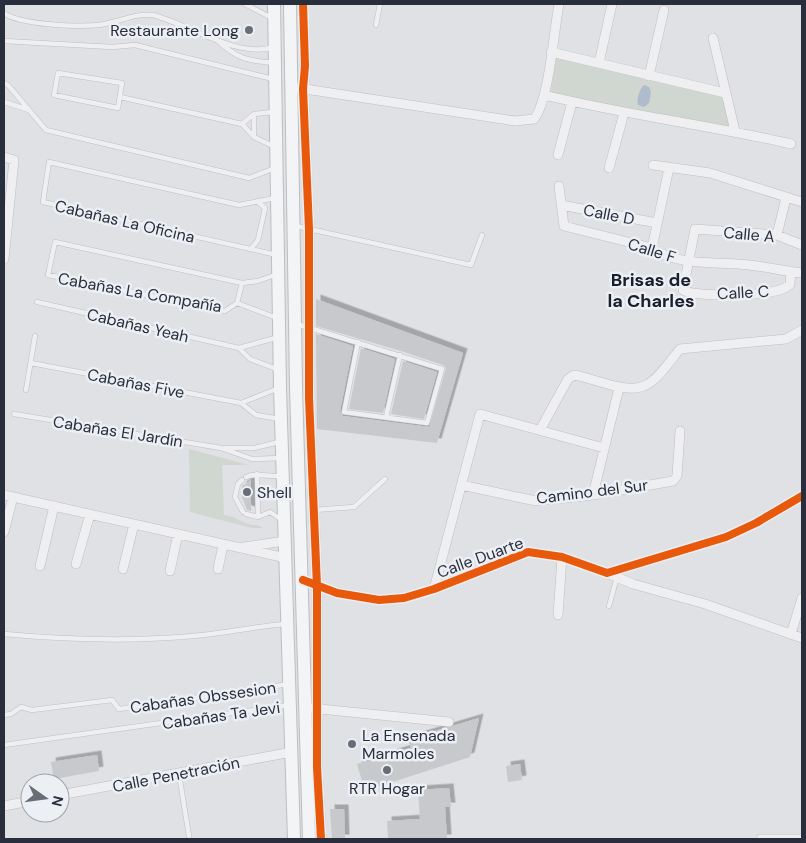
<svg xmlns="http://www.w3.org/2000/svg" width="806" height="843" viewBox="0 0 806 843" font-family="'DM Sans',sans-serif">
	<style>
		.green { fill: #cfd7d0 }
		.water { fill: #afbccd }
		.building { fill: #c7c9cc; filter: url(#shadow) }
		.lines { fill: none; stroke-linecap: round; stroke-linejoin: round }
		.service-casing { stroke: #bdbfc2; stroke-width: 5.5 }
		.minor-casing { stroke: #bdbfc2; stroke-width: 10 }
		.tertiary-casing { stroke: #bdbfc2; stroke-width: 11 }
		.primary-casing { stroke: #bcbec1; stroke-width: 14 }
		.service { stroke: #efeff1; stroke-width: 4.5 }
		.minor { stroke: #efeff1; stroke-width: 9 }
		.tertiary { stroke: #efeff1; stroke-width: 10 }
		.primary { stroke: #f3f4f5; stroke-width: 12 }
		.cycleway-casing { stroke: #eceff4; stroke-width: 11 }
		.cycleway { stroke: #e8590c; stroke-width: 8 }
		.poi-dot { fill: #686d76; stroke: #eceff4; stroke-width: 2 }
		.labels { text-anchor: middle; stroke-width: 5; stroke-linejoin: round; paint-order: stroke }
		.poi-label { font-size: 16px; fill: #282e3b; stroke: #eceff4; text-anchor: start }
		.street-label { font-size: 16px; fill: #282e3b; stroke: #eceff4 }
		.neighbourhood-label { font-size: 18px; font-weight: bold; fill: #1a1f2c; stroke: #eceff4 }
	</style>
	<defs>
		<filter id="shadow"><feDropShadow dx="4.5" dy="-4.5" stdDeviation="0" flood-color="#0004"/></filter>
	</defs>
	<rect width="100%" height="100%" fill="#dfe1e4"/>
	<path class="green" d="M558,58l165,38 7,28 -3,3 -82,-13 -94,-22 5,-33z
		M189,449l60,16h-27l2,50c10,1 15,6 24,9 6,2 9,0 15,4h-11l-62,-16z"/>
	<path class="water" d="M644,85l5,2 2,5 -2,11 -5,4 -6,-2c-2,-5 2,-17 6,-20z"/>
	<path class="building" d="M316,299l147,54 -26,90 -120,-14 -1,-95 37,12 -13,65 3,5 86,11 17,-59 -3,-3 -42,-14 -85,-25z
		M361,348l34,11 -12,54 -34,-4z
		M403,361l34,11 -13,47 -33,-5z
		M251,480v31l-4,-1 -5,-13v-11z
		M479,718l-9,39 -105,34 -8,-27 54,-16 -3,-9z
		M97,755l2,16 -45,8 -3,-17z
		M520,764l2,16 -14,2 -2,-16z
		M449,788l2,19h-6l2,32h-59l-1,-18 33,-2 -2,-29z
		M330,809h14l1,30h-13z"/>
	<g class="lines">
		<g class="service-casing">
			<path id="service" d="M245,4l27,14
				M4,13c16,12 74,14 95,12 19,-2 34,-12 54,-10 35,9 85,44 121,32
				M376,25l4,-21
				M217,40c20,19 31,21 58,23
				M4,41l108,6 23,-2 138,34
				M58,73l64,10 -4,25 -64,-13z
				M4,83l4,2 38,45 203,48 26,-10
				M120,97l122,27 12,13 19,9
				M4,102l25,8
				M254,114v23
				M242,124l12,-10 19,-2
				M275,198l-36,7 -190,-43 -6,40 234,53
				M296,226l175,39 11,-30
				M251,249l7,-9 7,-32 -6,-5
				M275,275l-17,6 -16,2 -187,-41 -7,33 177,36 12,-8 40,15
				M37,302l202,46 11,11 29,11
				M237,303l5,-20
				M297,324l145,45 -15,54 -83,-11 14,-70
				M239,348l40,-11
				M31,363l210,40 15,12 24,4
				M26,390l9,-54
				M241,403l38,-15
				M14,414l207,34 31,11 29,-1
				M386,417l14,-62
				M225,448h29l25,-6
				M257,474l1,43
				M246,477c11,-5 22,0 34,-1
				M242,480l-4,4 -3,13 8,15
				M314,510l40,-3 31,-28
				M246,514l12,3 12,-5 12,8
				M609,606l8,-29
				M4,634c65,6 133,8 199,1 28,-3 55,-9 83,-11
				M4,715l7,-1 10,-7 11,3 80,-10 7,9 170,-25
				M4,745l286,-40
				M179,774l10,62"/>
		</g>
		<g class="minor-casing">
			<path id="minor" d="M713,38l22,93
				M551,52l174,41
				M599,63l13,-59
				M649,76l15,-66
				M292,87l223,34 19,-2c15,-18 20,-89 25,-115
				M544,95c82,20 165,30 247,49
				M558,155l14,-53
				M4,157l10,3 -10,99
				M653,165l57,8 92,29
				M609,168l15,-55
				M559,186l5,40 88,22c27,19 65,13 97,17 18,2 35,6 53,8
				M561,205l96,18
				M777,235l9,-37
				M652,248l17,-80
				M791,271l-1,13c-7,13 -95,14 -107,6l12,-61 82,6 25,10
				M540,430l28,-51 6,-4c20,3 51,19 70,11 13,-5 27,-26 36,-37l106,-10 16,-9
				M461,485l75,16 57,-6 80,-14 4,-5 3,-45
				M4,495l282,63
				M593,495l26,-107
				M4,532l9,-35
				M244,547l41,-6
				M76,564l14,-50
				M40,566l14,-60
				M123,569l11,-45
				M218,569l5,-24
				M170,571l8,-37
				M607,573l26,11 72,20 97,34
				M303,580l34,13 42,7 25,-2 30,-9 94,-37 34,5 45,16 119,-36 30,-14 46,-27
				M434,589l46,-175 124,34
				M558,615l4,-58
				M791,634l11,-36
				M310,708l139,14
				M60,795l232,-43
				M4,806l26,-5
				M761,839h41"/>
		</g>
		<g class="tertiary-casing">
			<path id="tertiary" d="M303,4l2,62 -2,23 6,140v169l8,188v181l4,72"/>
		</g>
		<g class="primary-casing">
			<path id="primary" d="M274,4l6,384 14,451
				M290,4l6,383 13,452"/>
		</g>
		<use href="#service" class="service"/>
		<use href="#minor" class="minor"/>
		<use href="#tertiary" class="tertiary"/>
		<use href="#primary" class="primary"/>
		<g class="cycleway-casing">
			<path id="cycleway" d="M303,4l2,62 -2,23 6,140v169l8,188v181l4,72
				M303,580l34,13 42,7 25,-2 30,-9 94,-37 34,5 45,16 119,-36 30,-14 46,-27"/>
		</g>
		<use href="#cycleway" class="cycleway"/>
	</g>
	<g class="poi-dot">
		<circle cx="249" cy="30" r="5"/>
		<circle cx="247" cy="492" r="5"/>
		<circle cx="352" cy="744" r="5"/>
		<circle cx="387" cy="770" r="5"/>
	</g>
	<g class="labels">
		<g class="poi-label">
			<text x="239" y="36" text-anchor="end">Restaurante Long</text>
			<text x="257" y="498">Shell</text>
			<text x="362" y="741">La Ensenada<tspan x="362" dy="18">Marmoles</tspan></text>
			<text x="387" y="794" text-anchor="middle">RTR Hogar</text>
		</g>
		<g class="street-label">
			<text transform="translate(609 214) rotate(11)" y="6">Calle D</text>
			<text transform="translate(125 221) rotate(13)" y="6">Cabañas La Oficina</text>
			<text transform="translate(749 234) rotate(5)" y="6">Calle A</text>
			<text transform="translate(652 250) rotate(17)" y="6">Calle F</text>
			<text transform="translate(140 292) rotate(10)" y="6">Cabañas La Compañía</text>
			<text transform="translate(743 292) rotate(-3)" y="6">Calle C</text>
			<text transform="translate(138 325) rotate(13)" y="6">Cabañas Yeah</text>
			<text transform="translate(136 383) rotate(11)" y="6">Cabañas Five</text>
			<text transform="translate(118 431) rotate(9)" y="6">Cabañas El Jardín</text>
			<text transform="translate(592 491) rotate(-7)" y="6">Camino del Sur</text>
			<text transform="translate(480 557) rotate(-20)" y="6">Calle Duarte</text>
			<text transform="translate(203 697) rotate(-8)" y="6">Cabañas Obssesion</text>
			<text transform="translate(221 715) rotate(-8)" y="6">Cabañas Ta Jevi</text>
			<text transform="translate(176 774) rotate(-11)" y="6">Calle Penetración</text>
		</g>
		<g class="neighbourhood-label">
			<text x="651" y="286">Brisas de<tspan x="651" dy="21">la Charles</tspan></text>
		</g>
	</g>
	<rect width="806" height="843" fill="none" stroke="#282e3b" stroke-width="10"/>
	<g transform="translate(45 798) rotate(104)"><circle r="24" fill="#eceff4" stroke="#9ea2aa"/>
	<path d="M0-4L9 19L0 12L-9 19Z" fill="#686d76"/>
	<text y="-8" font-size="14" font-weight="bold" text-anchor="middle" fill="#282e3b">N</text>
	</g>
</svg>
